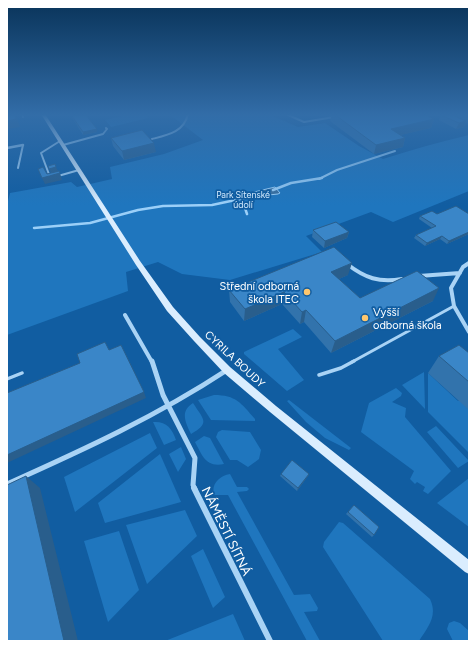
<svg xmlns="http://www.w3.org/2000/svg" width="476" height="648" viewBox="0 0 476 648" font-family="Figtree,sans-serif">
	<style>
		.green { fill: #1f76be }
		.water { fill: #3a70a0; stroke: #9bcff8 }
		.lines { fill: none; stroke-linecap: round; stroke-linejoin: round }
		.stream-far1 { stroke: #9bcff8; stroke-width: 2 }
		.stream { stroke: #9bcff8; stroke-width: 2.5 }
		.lane-far2 { stroke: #a9d3f5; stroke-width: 2 }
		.lane-far1 { stroke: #a9d3f5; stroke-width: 3 }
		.lane { stroke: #a9d3f5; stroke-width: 3.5 }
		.street-far3 { stroke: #a9d3f5; stroke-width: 2.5 }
		.street-far2 { stroke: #a9d3f5; stroke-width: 4 }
		.street-far1 { stroke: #a9d3f5; stroke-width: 5 }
		.street { stroke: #a9d3f5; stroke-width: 6 }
		.secondary { fill: #daedfe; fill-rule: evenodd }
		.wall { fill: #3273ac }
		.shaded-wall { fill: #295e8c }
		.building { fill: #3a86c8; stroke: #295e8c }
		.poi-dot { fill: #ffc76e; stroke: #115da1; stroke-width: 1.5 }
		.labels { text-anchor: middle; stroke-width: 3.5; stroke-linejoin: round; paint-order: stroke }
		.far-park-label { font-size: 9px; fill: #d2eafe; stroke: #115da1 }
		.poi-label { font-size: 11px; fill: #fff; stroke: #115da1; text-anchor: end }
		.street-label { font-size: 11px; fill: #fff; stroke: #115da1 }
		.near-street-label { font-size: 13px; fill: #fff; stroke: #115da1 }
	</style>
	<rect width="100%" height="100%" fill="#115da1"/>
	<path class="green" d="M132,114h11l5,4 -37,9 -6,-7z
		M169,114h99l30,13 27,-4 34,23 24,13c28,-9 56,-17 86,-24v56l-76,31 -22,-10 -65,24 16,16 -92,28 -48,-6 -24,-12 -32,10 2,19 -121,44v-130l3,-12 61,-11 6,5 35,-8 -2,-12 54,-13 39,-14z
		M293,329l9,8 -24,12 26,31 -17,11 -43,-37v-2z
		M424,372l1,37 -23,-24z
		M428,373l30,28 2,-1 9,9v44l-41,-41z
		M396,388l6,5 -1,3 -9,6 14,6 -1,9 46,54 -23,23 -5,-3 2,-4 -8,-5 -2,2 -5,-5 4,-8 -53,-39 8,-29z
		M214,395c22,0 27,8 41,24v2l-44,-1 -13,-20z
		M289,400l62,48 -2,2 -24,-12 -19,-16 -19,-21z
		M193,403c10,16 18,20 -2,31 -6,-12 -11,-23 2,-31z
		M153,422c13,-1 19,6 23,18l-12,5z
		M436,426l33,35 -11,7 -31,-36z
		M222,430l28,2 11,18 -2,9 -11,8 -11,-7h-7l-14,-23 2,-5z
		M150,433l7,15 -82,64 -11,-35z
		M204,436l6,2 14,26c-18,4 -22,-9 -29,-22z
		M181,447l5,12 -8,13 -9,-18z
		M160,454l21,48 -76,21 -7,-20z
		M230,474l7,13h10l2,2 -2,2 -10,1 57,103 16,-1 8,14 -1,3 -13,1 16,29h-13l-79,-146h-14c-3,-11 5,-19 16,-21z
		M469,478v49l-32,-24z
		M185,510l12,26 -50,48 -21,-59z
		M339,522l4,1 87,76c8,17 -2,28 -11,42h-36l-60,-94 1,-5z
		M119,531l20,59 -31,32 -24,-81z
		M203,549l22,48 -12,11 -22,-52z
		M233,614l12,27h-80z
		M454,621l6,2 9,8v10h-16l-6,-12 2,-6z"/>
	<path class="water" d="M275,187l5,6 -2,1 -28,3v-4z"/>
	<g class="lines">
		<path class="stream-far1" d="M319,179l18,-9 58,-19"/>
		<path class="stream" d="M273,190l18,-7 31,-5
			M242,199l5,15
			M34,228l56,-5 48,-13 25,-4 49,-1 42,-9"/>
		<path class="lane-far2" d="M22,114l1,3
			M286,114l18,8 30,-5
			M152,139c16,-4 32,-7 36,-25
			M63,145l40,-11 4,-5 -1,-1
			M18,168l5,-23
			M58,176l21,-6
			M50,177l-9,-24 19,-12"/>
		<path class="lane-far1" d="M352,362l102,-56"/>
		<path class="lane" d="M319,375l22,-7 13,-7
			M7,379l15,-6"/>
		<path class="street-far3" d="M7,148l16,-3"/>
		<path class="street-far2" d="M469,263l-6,4 -12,21 3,18 15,26
			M347,264c18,14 32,19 55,15
			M419,276l41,-3
			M125,315l27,47"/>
		<path class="street-far1" d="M152,361l11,34 32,63 -2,27 2,4
			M7,484c76,-34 150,-68 220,-114"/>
		<path class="street" d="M194,488l76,153"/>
		<path class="secondary" d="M41,114h4l95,147 33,46 27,30 30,30 46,39 193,154v14l-4,-2 -195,-160 -46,-39 -30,-32 -27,-30 -31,-46z"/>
	</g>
	<path class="wall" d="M324,114h100l10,5 -3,9 -31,7 5,3 -2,9 -29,7 -44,-33 2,-6 -5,1z
		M454,114h15v11l-3,-3 -2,5 -8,2 -17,-9 2,-5h12z
		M72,116l25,16 -14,3 -10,-16z
		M111,138l45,14 -32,8 -11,-14z
		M437,214h32v20l-22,10 -7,-5 -15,7 -11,-8 2,-3 16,-7 -13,-9 1,-3z
		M313,230l36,2 -2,6 -23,10 -12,-11z
		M348,275l-9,4 21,19 73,3 -102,52 -27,-31 -4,2 -18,-20 -38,17 -14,-19 -1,-12z
		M469,353v57l-41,-37 11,-17z
		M281,474h28l-1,2 -11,15 -17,-15z
		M354,505l20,30 -2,2 -26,-23z"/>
	<path class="shaded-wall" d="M15,114h1l4,13 -13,2v-8z
		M327,114h5v1l-5,1z
		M434,119l-3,9 -43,10 3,-9z
		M466,121l-2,6 -8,2 3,-6z
		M97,129v3l-14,3v-3z
		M405,138l-2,9 -29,7 2,-9z
		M154,143l2,9 -32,8 -2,-9z
		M56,167l3,6 -7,2 -3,-6z
		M60,173l2,7 -17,4 -3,-6z
		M349,232l-2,6 -23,10 1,-7z
		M469,232v2l-22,10 2,-3z
		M442,236l-2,3 -15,7 2,-3z
		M352,263l-4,12 -20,9 3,-12z
		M439,288l-6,13 -102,52 4,-12z
		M284,292l-2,12 -38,17 1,-12z
		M306,310l-2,12 -4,2 2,-12z
		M144,392l2,6 -139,65v-8z
		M309,474l-1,2 -11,15 1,-3z
		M26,476l14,12 38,153h-14z"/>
	<path class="building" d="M7,114h8l1,5 -9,2z
		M79,114h6l12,15 -14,3 -11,-16z
		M334,114h90l10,5 -43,10 14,9 -29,7z
		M443,114h7l16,7 -7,2 -18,-8z
		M142,130l12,13 -32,8 -11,-13z
		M55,164l1,3 -7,2 -1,-3z
		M43,167l4,7 12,-3 1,2 -18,5 -4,-9z
		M456,206l13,8v18l-20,9 -7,-5 -15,7 -11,-8 20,-9 -16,-10 12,-5 5,3z
		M336,222l13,10 -24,9 -12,-11z
		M334,247l18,16 -21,9 29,26 57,-27 22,17 -104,53 -29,-31 -4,2 -18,-20 -39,17 -16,-19z
		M105,342l4,8 12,-5 23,47 -137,63v-62l73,-30 -3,-9z
		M459,345l10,8v29l-30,-26z
		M292,460l17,14 -11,14 -17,-14z
		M26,476l38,165h-57v-156z
		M354,505l25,22 -5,8 -26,-23z"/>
	<linearGradient id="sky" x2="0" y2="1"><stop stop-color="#093359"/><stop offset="0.56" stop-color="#326da8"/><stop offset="1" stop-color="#326da8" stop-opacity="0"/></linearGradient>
	<rect width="476" height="205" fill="url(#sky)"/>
	<g class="poi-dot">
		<circle cx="307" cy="292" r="4"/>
		<circle cx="365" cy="318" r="4"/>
	</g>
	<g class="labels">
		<g class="far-park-label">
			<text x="243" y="198">Park Sítenské<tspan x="243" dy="10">údolí</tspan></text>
		</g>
		<g class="poi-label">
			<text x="299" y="290">Střední odborná<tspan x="299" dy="13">škola ITEC</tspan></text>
			<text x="373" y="316" text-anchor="start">Vyšší<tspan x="373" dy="13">odborná škola</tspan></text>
		</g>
		<g class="street-label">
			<text transform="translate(235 359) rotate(43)" y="4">CYRILA BOUDY</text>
		</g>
		<g class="near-street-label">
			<text transform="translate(227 531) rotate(64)" y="5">NÁMĚSTÍ SÍTNÁ</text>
		</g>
	</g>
	<rect width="476" height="648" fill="none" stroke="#ffffff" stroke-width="16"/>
</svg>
